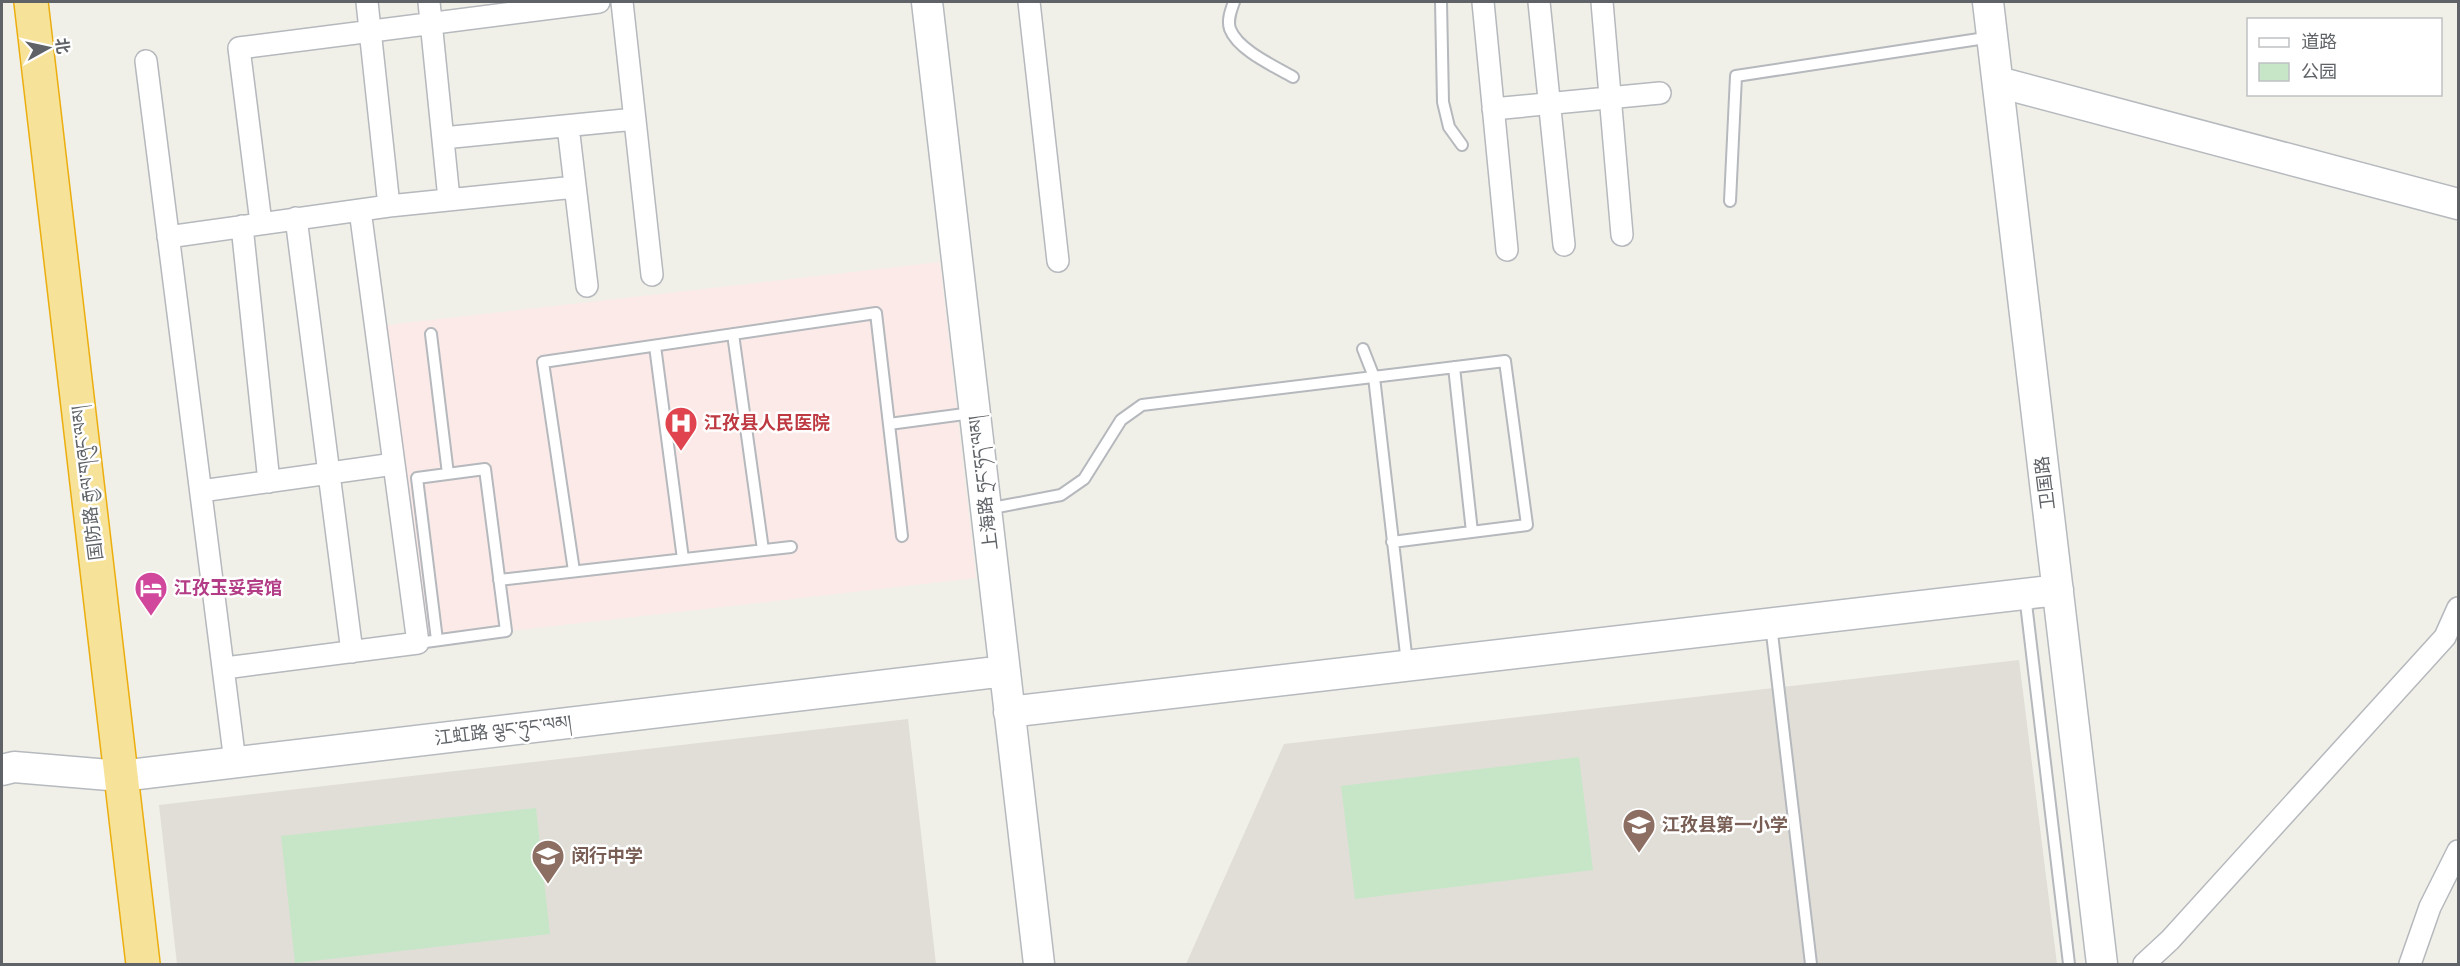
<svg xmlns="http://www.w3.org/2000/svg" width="2460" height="966" viewBox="0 0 2460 966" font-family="Overpass,'Noto Sans SC','Noto Serif Tibetan',sans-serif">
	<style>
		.education { fill: #e0ded7 }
		.medical { fill: #fbeae7 }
		.green { fill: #c7e6c8 }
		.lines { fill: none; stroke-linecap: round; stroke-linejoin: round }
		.lane-casing { stroke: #b5b8bc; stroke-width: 14 }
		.street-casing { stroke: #b5b8bc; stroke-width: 24 }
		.secondary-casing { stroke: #b6babe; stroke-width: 33 }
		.highway-casing { stroke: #ebae0e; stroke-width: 36 }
		.lane { stroke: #fff; stroke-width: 10 }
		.street { stroke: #fff; stroke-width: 21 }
		.secondary { stroke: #fff; stroke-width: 30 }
		.highway { stroke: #f7e299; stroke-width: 33 }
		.labels { text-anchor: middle; stroke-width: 5; stroke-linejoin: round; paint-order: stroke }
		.health-label { font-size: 18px; font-weight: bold; fill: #be3a42; stroke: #fff; text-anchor: start }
		.street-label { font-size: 18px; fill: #5f6367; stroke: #fff }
		.hotel-label { font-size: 18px; font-weight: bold; fill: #b23c85; stroke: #fff; text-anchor: start }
		.education-label { font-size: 18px; font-weight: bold; fill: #785e54; stroke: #fff; text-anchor: start }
	</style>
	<rect width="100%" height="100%" fill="#f0efe8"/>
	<path class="education" d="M2019,660l38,304h-871l98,-220z
		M908,719l28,245h-759l-18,-159z"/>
	<path class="medical" d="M940,262l36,316 -553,63 -36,-316z"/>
	<path class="green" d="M1579,757l14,113 -238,29 -14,-113z
		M536,808l14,126 -255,29 -14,-127z"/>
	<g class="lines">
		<g class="lane-casing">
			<path id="lane" d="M1234,2c-3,8 -7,18 -4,27 8,21 44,37 63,48
				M1441,2l2,100 6,25 13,18
				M1730,201l6,-125 256,-39
				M431,334l17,140
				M733,334l30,216
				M655,346l28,213
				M1363,349l11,28 33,286
				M1454,367l18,165
				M889,424l83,-11
				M987,509l74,-14 23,-16 37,-59 21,-15 363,-44 22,164 -135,17
				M574,571l-31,-209 333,-49 26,223
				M499,580l292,-33
				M2025,595l44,369
				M1771,625l40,339
				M418,643l88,-12 -21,-162 -68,9 20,162"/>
		</g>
		<g class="street-casing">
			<path id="street" d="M367,2l22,204
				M429,2l20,197
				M622,2l30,273
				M1029,2l29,259
				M1483,2l24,248
				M1539,2l25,243
				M1602,2l20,233
				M146,61l89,701
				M1493,109l167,-16
				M568,126l19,160
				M443,138l192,-19
				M296,218l56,434
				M261,223l-22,-175 360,-46
				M242,226l27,256
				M168,237l221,-31 186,-19
				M201,491l193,-27
				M225,668l193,-25 -58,-433
				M2144,964l26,-24 275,-303 13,-29
				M2410,964l20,-57 28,-56"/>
		</g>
		<g class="secondary-casing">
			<path id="secondary" d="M927,2l112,962
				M1988,2l114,962
				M1998,82l460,122
				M1009,712l1049,-122
				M2,770l12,-3 107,9 884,-105"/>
		</g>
		<g class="highway-casing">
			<path id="highway" d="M31,2l112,962"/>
		</g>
		<use href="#lane" class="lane"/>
		<use href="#street" class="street"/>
		<use href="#secondary" class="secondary"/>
		<use href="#highway" class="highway"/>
	</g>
	<defs>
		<g id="hospital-pin" transform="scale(1.725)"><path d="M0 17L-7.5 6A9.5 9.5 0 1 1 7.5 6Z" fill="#e0444e" stroke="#fff"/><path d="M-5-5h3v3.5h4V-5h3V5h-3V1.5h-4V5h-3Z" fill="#fff"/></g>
		<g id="hotel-pin" transform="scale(1.725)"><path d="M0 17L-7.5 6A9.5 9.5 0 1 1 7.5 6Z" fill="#d1479c" stroke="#fff"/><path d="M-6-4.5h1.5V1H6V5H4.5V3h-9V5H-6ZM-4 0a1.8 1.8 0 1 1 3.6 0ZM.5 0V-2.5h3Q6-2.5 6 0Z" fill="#fff"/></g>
		<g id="school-pin" transform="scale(1.725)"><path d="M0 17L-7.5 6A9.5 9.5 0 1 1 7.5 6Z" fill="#8d6e63" stroke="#fff"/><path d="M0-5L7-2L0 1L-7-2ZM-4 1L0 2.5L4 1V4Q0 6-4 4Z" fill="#fff"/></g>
	</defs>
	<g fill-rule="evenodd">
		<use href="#hospital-pin" x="681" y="423"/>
		<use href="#hotel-pin" x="151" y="588"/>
		<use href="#school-pin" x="1639" y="825"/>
		<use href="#school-pin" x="548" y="856"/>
	</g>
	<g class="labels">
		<g class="health-label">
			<text x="704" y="429">江孜县人民医院</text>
		</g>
		<g class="street-label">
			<text transform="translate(87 483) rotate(-97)" y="6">国防路 རྒྱལ་གཞུང་ལམ།</text>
			<text transform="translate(983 483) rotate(-97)" y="6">上海路 ཧྲང་ཧད་ལམ།</text>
			<text transform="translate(2045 483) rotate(-97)" y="6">卫国路</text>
			<text transform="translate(503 730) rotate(-7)" y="6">江虹路 ལྕང་ཧུང་ལམ།</text>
		</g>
		<g class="hotel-label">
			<text x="174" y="594">江孜玉妥宾馆</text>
		</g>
		<g class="education-label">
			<text x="1662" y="831">江孜县第一小学</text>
			<text x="571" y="862">闵行中学</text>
		</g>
	</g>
	<rect width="2460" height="966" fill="none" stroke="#5f6367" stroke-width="6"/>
	<rect x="2247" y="18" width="195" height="78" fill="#ffffff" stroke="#bfc1c2" stroke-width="1.5"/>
	<rect x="2259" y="38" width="30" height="9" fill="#ffffff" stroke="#bfc1c2" stroke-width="1.5"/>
	<text x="2301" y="48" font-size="18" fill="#5f6367">道路</text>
	<rect x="2259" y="63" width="30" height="18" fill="#c7e6c8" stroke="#bfc1c2" stroke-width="1.5"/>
	<text x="2301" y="78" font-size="18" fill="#5f6367">公园</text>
	<g transform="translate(48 48) rotate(82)" stroke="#ffffff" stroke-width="4.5" paint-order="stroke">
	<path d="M0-4.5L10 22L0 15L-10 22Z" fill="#5f6367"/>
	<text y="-9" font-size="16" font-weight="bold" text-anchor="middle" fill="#5f6367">北</text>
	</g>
</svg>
